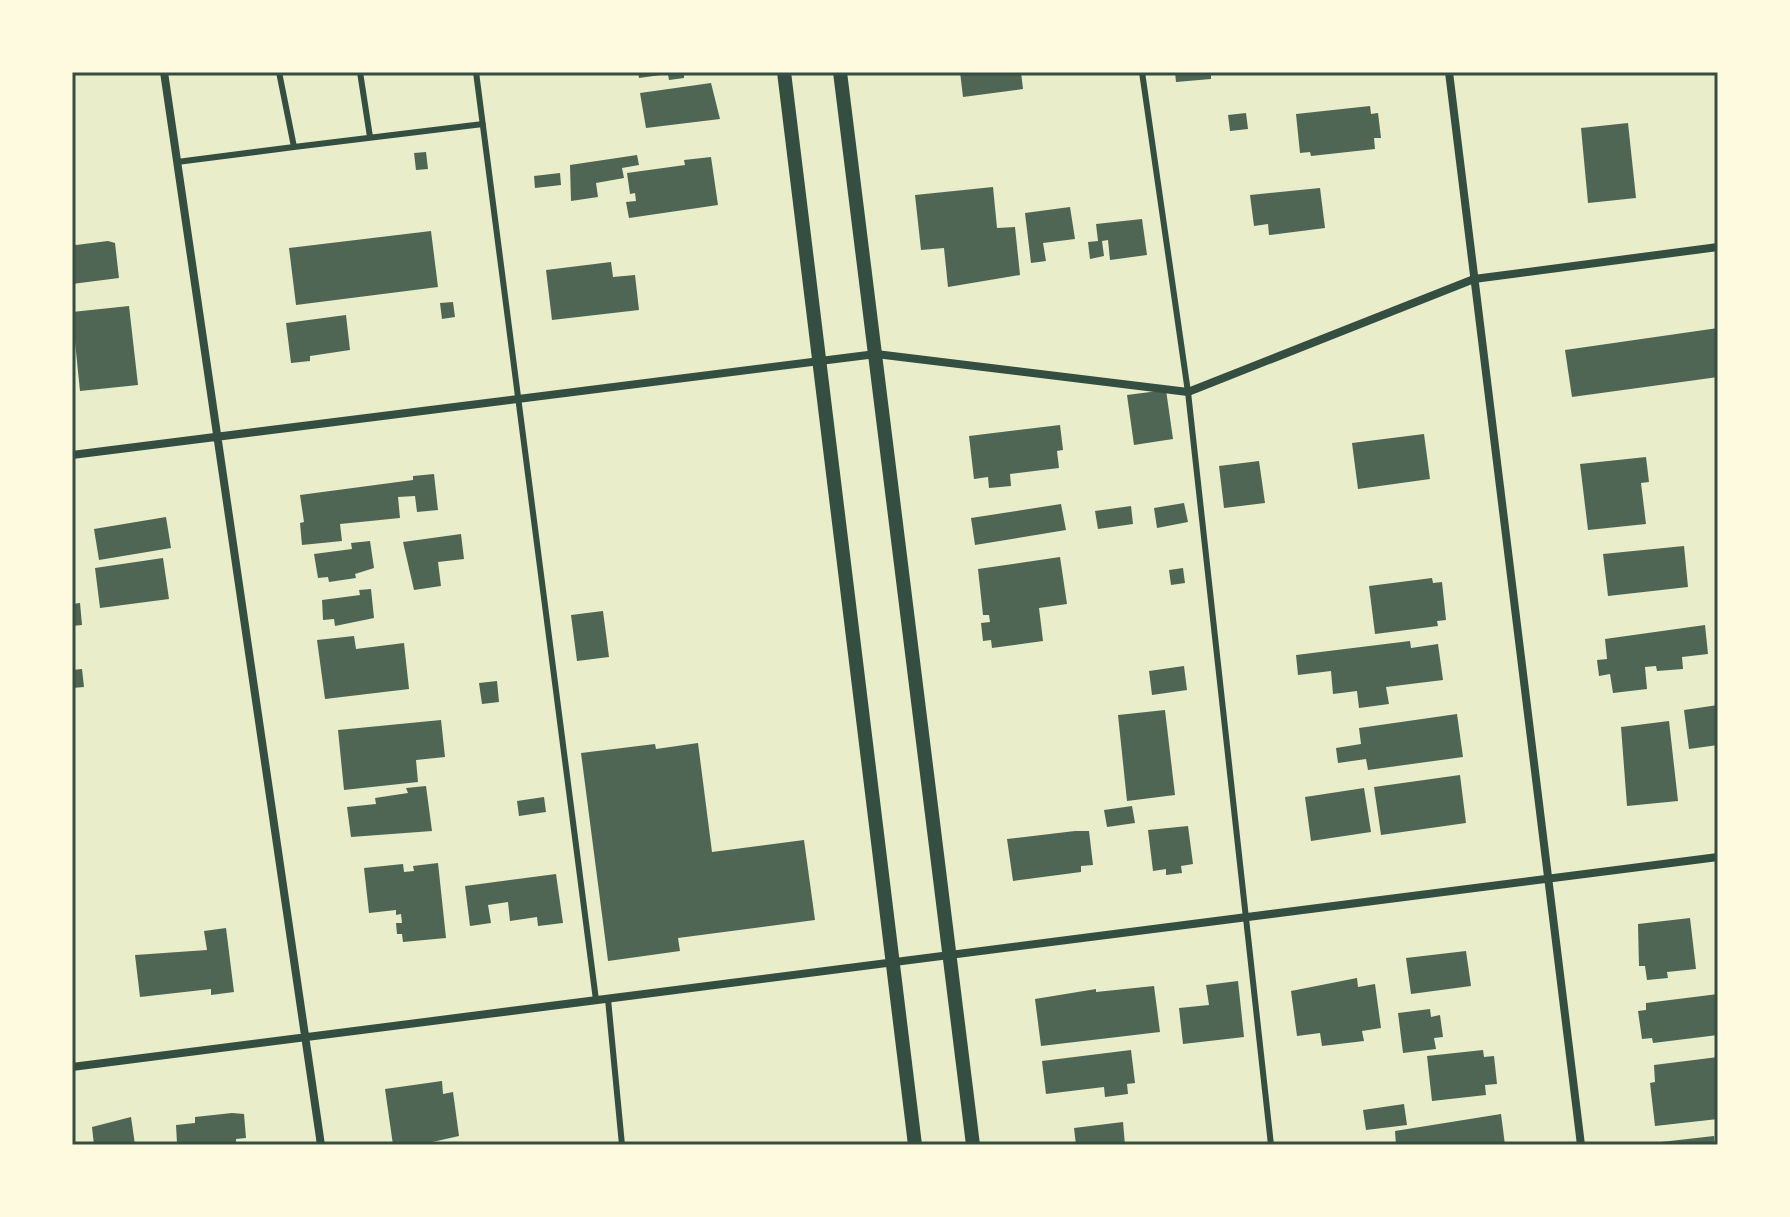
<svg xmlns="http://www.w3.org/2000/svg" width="1790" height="1217" viewBox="0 0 1790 1217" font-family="Raleway,sans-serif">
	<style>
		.building { fill: #4f6655 }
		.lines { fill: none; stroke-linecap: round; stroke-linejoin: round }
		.service { stroke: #344e41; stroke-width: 6 }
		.minor { stroke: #344e41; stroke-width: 8 }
		.tertiary { stroke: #344e41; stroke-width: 14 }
		.neatline { fill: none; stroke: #344e41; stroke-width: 3 }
	</style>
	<rect width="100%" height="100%" fill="#e9edc9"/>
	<path class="building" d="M638,72h46v6l-15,2 -1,-6 -29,4z
		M960,72h61l2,17 -60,8z
		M1175,72h36v7l-35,3z
		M711,83l9,36 -74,9 -6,-35z
		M1370,106l1,8 7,-1 3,25h-7l1,11 -64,7 -1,-4 -10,1 -4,-39z
		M1246,113l2,16 -18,2 -2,-16z
		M1628,123l8,75 -48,5 -7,-75z
		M426,152l2,17 -12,1 -2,-17z
		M637,155l2,10 -17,3 2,10 -28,5 2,14 -27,4 -1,-36z
		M711,157l7,48 -89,13 -3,-16 10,-1 -1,-8 -5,1 -3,-21 58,-8 -1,-5z
		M560,173l1,12 -26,3 -1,-12z
		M993,187l4,41 18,-1 5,48 -72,12 -4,-39 -23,2 -6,-55z
		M1320,188l5,40 -56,7 -1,-11 -14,2 -4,-31z
		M1070,207l5,32 -32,4 3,18 -15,2 -6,-50z
		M1142,219l5,36 -37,5 -2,-20 -6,1 2,15 -14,3 -2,-17 10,-1 -2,-17z
		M431,231l7,56 -142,18 -7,-57z
		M108,241l7,2 4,35 -47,6v-42l4,3z
		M611,262l2,15 22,-2 4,35 -87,10 -6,-50z
		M453,302l2,15 -13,2 -2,-16z
		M129,306l9,79 -58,6 -8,-79z
		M346,315l4,35 -40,6v5l-19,2 -5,-40z
		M1718,328v49l-146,20 -7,-47z
		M1166,390l7,49 -39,6 -7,-50z
		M1060,425l3,25 -6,1 2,17 -49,6 1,12 -22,2 -1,-11 -14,2 -5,-43z
		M1424,434l6,45 -72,10 -6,-46z
		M1646,457l3,25 -8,1 5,41 -58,6 -8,-66z
		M1259,461l6,42 -41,5 -5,-42z
		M434,474l4,36 -21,2 -2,-16 -17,1 2,21 -60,6 2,17 -40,4 -2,-22 4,-1 -4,-27 113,-15v-4z
		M1184,503l4,19 -31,6 -3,-20z
		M1061,504l5,26 -91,15 -4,-27z
		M1131,506l2,18 -35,5 -3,-18z
		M166,517l5,31 -72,12 -5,-31z
		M461,534l3,25 -26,3 3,24 -27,4 -11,-48z
		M370,541l4,27 -19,6 1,4 -27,4 -1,-5 -10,1 -4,-24 38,-5 -1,-6z
		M1684,546l4,41 -80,9 -5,-42z
		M1060,557l7,47 -28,4 4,33 -51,7 -1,-8 -8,1 -2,-18 9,-1 -1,-7h-6l-5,-46z
		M163,558l6,41 -69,9 -5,-40z
		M1183,568l2,15 -14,2 -2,-15z
		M1432,578l1,5 9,-1 4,38 -9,1 1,5 -63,8 -6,-48z
		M371,589l3,29 -39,8 -1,-7 -11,1 -1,-20 38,-5 -1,-5z
		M80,603l2,22 -10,1v-22z
		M603,611l6,46 -32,4 -6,-46z
		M1705,625l3,29 -26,3 1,12 -26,2 -1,-5 -11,1 2,22 -34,4 -3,-19 -11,2 -2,-16 10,-1 -2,-20z
		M354,636l2,13 48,-6 5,46 -84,10 -8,-59z
		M1410,641l1,7 27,-4 5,36 -57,7 3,17 -30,4 -2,-17 -24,3 -2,-23 -33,4 -2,-20z
		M1184,666l3,24 -35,5 -3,-24z
		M82,669l2,18 -12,1v-18z
		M497,681l2,21 -17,2 -3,-21z
		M1718,705v40l-29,4 -5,-39z
		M1165,710l10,85 -48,6 -9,-86z
		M1457,714l6,43 -95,13 -2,-11 -28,4 -2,-15 25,-4 -2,-16z
		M441,720l4,37 -29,3 2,22 -74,8 -6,-60z
		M1669,721l9,80 -51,5 -6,-79z
		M698,743l14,109 92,-12 11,80 -137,18 2,13 -72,10 -27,-208 74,-9 1,5z
		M1460,775l6,48 -85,12 -7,-48z
		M426,786l6,45 -81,6 -4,-30 29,-3 -1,-6 33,-5 -2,-5z
		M1364,788l7,44 -60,9 -6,-44z
		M544,797l2,15 -27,4 -2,-15z
		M1132,806l3,17 -28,4 -3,-17z
		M1188,826l5,38 -12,2 1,7 -16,2v-6l-13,2 -5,-41z
		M1075,831h14l4,34 -12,1v6l-68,9 -6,-42z
		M438,863l8,75 -43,4 -1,-8h-5l-1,-11h6l-1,-9 -5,1v-5l-27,3 -5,-45 39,-4 1,8 10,-1 -1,-5z
		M556,874l7,49 -25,3 -1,-9 -27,4 -2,-19 -20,3 3,18 -21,3 -5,-40z
		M1690,918l6,51 -29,3 1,6 -21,2 -2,-14h-6l-1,-42z
		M226,928l8,64 -23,3v-6l-71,8 -5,-42 72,-5 -3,-19z
		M1466,951l5,35 -60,8 -5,-36z
		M1357,978l1,9 17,-3 6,44 -19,3 2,10 -42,5 -2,-13 -23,3 -6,-45z
		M1238,981l6,56 -61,7 -4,-36 30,-3 -3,-20z
		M1154,986l6,46 -119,14 -6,-47 61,-10v3z
		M1718,994v41l-65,8 -1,-5 -10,1 -4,-28 8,-1v-7z
		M1430,1009l1,8 9,-2 3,22 -9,1 2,11 -33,4 -5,-40z
		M1131,1050l4,33 -8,1 1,10 -23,3 -1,-10 -58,7 -4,-33z
		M1483,1050l1,7 10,-1 3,28 -12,1 1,10 -54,6 -5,-45z
		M1718,1057v62l-63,7 -5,-43 5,-1 -1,-17z
		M442,1081l1,13 10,-2 6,44 -40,9h-26l-8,-56z
		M1404,1104l3,21 -41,5 -3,-20z
		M232,1113l12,1 2,24 -10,1v6l-59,-2 -1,-18 19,-2v-6z
		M1501,1114l4,31h-109l-1,-14z
		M131,1117l4,28h-41l-2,-18z
		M1123,1122l2,23h-49l-2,-17z
		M1714,1136l1,9h-53l-1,-3z"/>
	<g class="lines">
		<path class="service" d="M360,72l10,65
			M476,72l120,928
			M1142,72l46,320 83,753
			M294,147l189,-23
			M177,162l117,-15 -15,-75
			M608,999l14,146"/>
		<path class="minor" d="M164,72l157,1073
			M1449,72l132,1073
			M72,455l804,-101 312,38 286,-113 244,-32
			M72,1067l1646,-210"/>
		<path class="tertiary" d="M784,72l131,1073
			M840,72l133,1073"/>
	</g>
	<rect width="1790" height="1217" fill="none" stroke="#fefae0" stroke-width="148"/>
	<rect x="74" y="74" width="1642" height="1069" class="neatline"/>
</svg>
